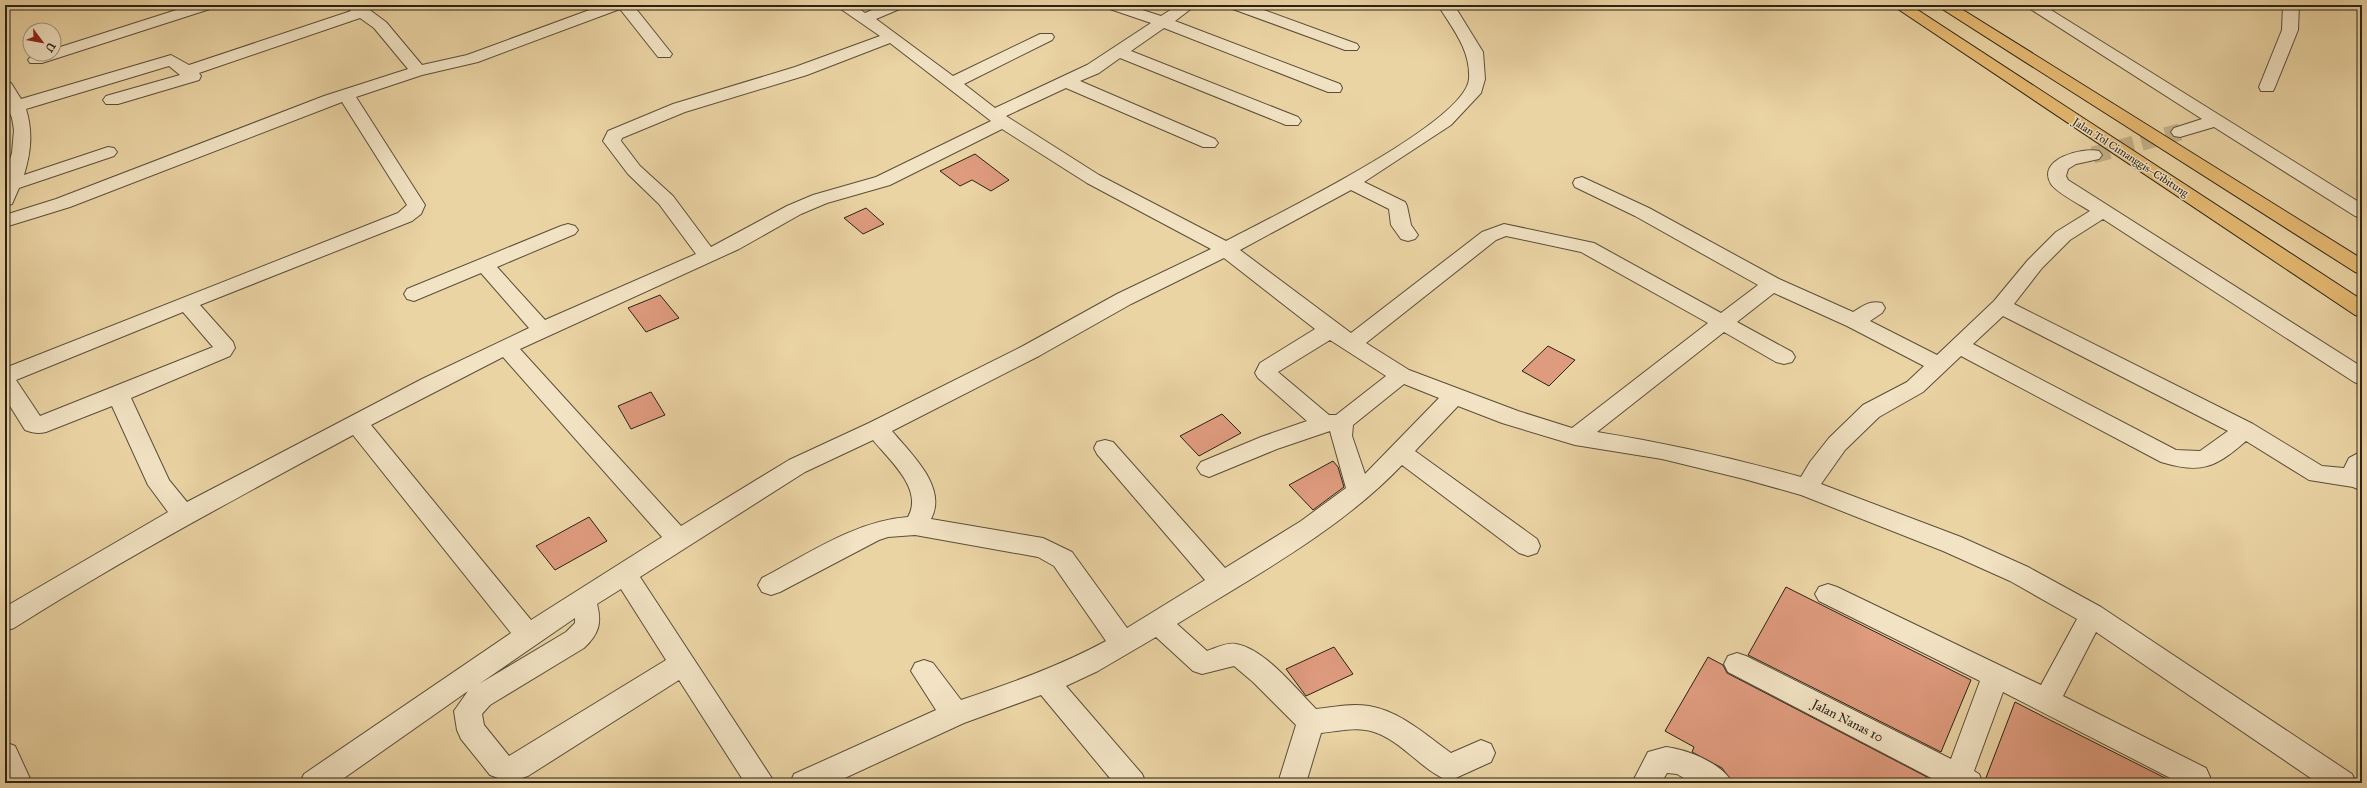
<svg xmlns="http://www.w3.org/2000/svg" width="2367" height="788" viewBox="0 0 2367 788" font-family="'IM FELL Great Primer',serif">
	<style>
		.building { fill: #df9b7e; stroke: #2a2217 }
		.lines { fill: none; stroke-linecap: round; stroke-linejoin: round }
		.minor-tunnel { stroke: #c4b088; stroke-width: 17; stroke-dasharray: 17 8; stroke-linecap: butt }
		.minor-casing { stroke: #5a4e3a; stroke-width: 2 }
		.highway-casing { stroke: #2a2217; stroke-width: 2 }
		.minor { fill: #f2e3c4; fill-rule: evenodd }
		.highway { fill: #e6ba72; fill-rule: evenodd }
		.labels { text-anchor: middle; stroke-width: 3; stroke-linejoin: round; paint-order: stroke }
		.street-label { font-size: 11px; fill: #2a2217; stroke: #f2e3c4 }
		.near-street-label { font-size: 13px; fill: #2a2217; stroke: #f2e3c4 }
	</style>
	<rect width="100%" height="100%" fill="#ebd4a4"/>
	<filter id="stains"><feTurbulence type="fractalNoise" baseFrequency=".005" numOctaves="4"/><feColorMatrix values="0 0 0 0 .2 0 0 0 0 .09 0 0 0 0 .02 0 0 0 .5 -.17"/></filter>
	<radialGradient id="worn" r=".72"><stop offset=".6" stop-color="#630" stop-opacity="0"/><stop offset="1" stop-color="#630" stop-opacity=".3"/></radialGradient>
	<path class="building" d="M975,154l34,26 -18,11 -19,-11 -12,6 -20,-15z
		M866,208l18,16 -21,10 -19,-16z
		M660,295l19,23 -33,14 -18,-24z
		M1548,346l27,14 -26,26 -27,-15z
		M651,392l14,23 -34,14 -13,-23z
		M1222,414l19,19 -42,23 -19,-20z
		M1333,461l5,6 6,20 -31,23 -24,-25z
		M589,517l18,24 -52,29 -19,-24z
		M1786,587l185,93 -30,72 -193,-97z
		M1334,647l19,27 -47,22 -20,-27z
		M1708,657l15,8 4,8 200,104 -3,6h-191l-11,-15 -30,-16 2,-5 -29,-16z
		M2015,702l35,18 125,63h-191z"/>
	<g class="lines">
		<path class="minor-tunnel" d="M2093,155l87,-23"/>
		<g class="minor-casing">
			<path id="minor" d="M192,5h24l-3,3 -171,55h-12l-2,-3c5,-8 17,-6 26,-6v-5z
				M345,5h18l23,17 36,43 45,-10 136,-50h30l39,49 -2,3h-12l-38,-48 -142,53 -56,13 -66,22 69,108 -4,9 -9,7 -212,84 33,37 2,6 -5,8 -99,42 38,82 18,22 235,-123 107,-51 -48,-55 -67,28 -7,-2 -3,-5 3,-5 154,-63 7,-2 7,2 3,4 -3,4 -78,33 48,53 151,-66 -37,-50 -31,-30 -25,-33 5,-10 65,-27 122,-37 85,-31 -45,-31h19l11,8 19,-8h21l-3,3 -26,11 77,57 87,-42h12l2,3 -2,3 -88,44 31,24 92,-43 64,-42 -44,-15 -3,-3h23l34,11 17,-11h18l-21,16 165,63 2,4 -2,4h-12l-164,-64 -33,23 167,66 3,4 -3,4h-12l-166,-67 -21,15 -19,8 135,58 3,4 -3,4h-12l-137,-59 -60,28 93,59 127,66c43,-23 239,-117 243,-162 2,-29 -17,-51 -31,-74h16l29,47 2,27 -4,14 -30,32 -87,57 41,20 2,4 4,19 7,10 -3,4 -7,2 -7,-2 -10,-14 -2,-16 -38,-19 -111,60 111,83 131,-101 22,-8 90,19 127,70 37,-28 -123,-69 -60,-29 -2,-4 2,-4 7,-2 67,31 130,71 74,33c10,-6 17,-12 29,-9l3,5 -3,5 -12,8 67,34 57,-54 34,-41 28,-28 34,-21c-9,-6 -33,-18 -39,-27 -15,-25 31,-37 48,-33l3,4 -3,4 -23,5 -8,5 -2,7 2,4 294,187v18l-8,-3 -251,-163 -33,21 -28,28 -28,36 239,120 69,42 22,2 5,-10 13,-7v40l-9,-4 -44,-7 -63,-39c-31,27 -45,33 -85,21l-200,-106 -38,36 -44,25 -34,33 -24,34 140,53 67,30 73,40 251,167 4,9h-38l-222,-151 -33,64 143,72 4,9 -2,6h-28l-177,-91 -29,79 5,3 4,9h-42l-213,-111 -4,-8 4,-8 9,-3 9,3 205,103 29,-78 -161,-80 -4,-7 4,-7 9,-3 9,3 204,98 36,-66 -67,-38 -67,-30 -142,-56 -57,-16 -82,-20 -87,-14 -73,-22 -44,-17 -43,45 122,88 3,7 -3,7 -9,3 -9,-3 -117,-88c-63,66 -148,111 -225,159l30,27c9,-3 20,-9 29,-7 29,5 60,45 80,65 18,-2 35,-6 53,-3 31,5 57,29 82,47l30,-13 10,4 4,9 -4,9 -42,19c-28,-11 -47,-40 -75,-49 -16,-6 -36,-1 -53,1l-15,50h-28l18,-58 -43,-43 -19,-16 -32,8 -9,-3 -37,-34 -58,34 -32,15 76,88 4,9h-32l-73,-88 -77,28 -130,60h-44l4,-9 142,-64 -25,-39 4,-8 9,-3 9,3 28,37c50,-17 99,-34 145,-59l-52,-75 -16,-9 -123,-22 -27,2 -9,3 -99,52 -9,3 -9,-3 -4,-7 4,-7c46,-24 93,-57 146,-61 16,-28 -19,-57 -35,-77l-68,32 -165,105 135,206h-30l-66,-103 -151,96 -19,6 -19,-7 -29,-36 -4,-9 -3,-19 14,-20 -131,92h-37l4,-9 207,-141 -158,-198c-114,62 -229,123 -339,193l-9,3v-24l163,-95 -20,-27 -36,-79 -66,26c-8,2 -13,1 -21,-2l-20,-32v-30l393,-155 9,-8 -65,-103 -272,105 -65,20v-12l51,-16 268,-103 84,-27 -34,-41 -14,-10 -161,55 2,3 -2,4 -81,24h-12l-3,-4 3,-4 74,-21 -11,-9 -143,43c7,23 5,43 -2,66l84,-28 6,1 3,4 -3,4 -95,32 -7,16 -7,2v-30l7,-23 2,-23 -2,-12 -7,-17v-19l6,1 10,16 150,-44 18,10 162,-54zM890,43l101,78 -115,56 -63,18 -26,11 -76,41 -38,-51 -33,-30 -19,-25 1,-3 63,-26 122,-37zM1002,129l85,54 124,66 -94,45 -94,52 -154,77 -80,37 -108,66 -161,-177 219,-100 62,-35 26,-11 63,-18zM1506,236l75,16 127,71 -136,105 -54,-17 -109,-41 -43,-27 130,-103zM1224,258l91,71 -55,34 -5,10 3,5 49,43 -46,16 -60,25 -4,6 4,6 8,3 68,-28 53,-18 16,57 -45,33 -76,47 -112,-126 -8,-2 -8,2 -3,6 3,6 108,126 -78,48 -55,-76 -29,-14 -112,-19c17,-32 -20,-65 -39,-88l147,-75 92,-52zM1774,293l73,33 77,40 -17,16 -44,23 -34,33 -19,24 -9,15c-68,-19 -135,-34 -204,-45l127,-100 52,30 8,2 8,-2 3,-5 -3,-5 -55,-30zM183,312l30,35 -173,69 -24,-36zM2003,316l225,115 -28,20 -24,-1 -203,-106zM1330,340l56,36 -50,39h-7l-51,-43zM503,357l159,180 -131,83 -160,-195zM1404,384l35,14 -74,76 -13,-38 1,-11zM621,589l45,71 -157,96 -25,-31 -2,-11 8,-9 94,-57c15,-14 18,-25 13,-44zM575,618v5l-9,9 -87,52z
				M1227,5h23l107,39 2,3 -2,3h-12l-115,-42z
				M2024,5h19l319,199v14l-7,-2 -141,-89 -34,10 -6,-1 -3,-4 3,-4 28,-9z
				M2283,5h16l-1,25 -23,57 -2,4h-12l-2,-4 23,-57z
				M5,742l10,4 17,37h-27z
				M1666,747c20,2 58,17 66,36h-40l-15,-9 -10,-1 -6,10h-29l16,-31z"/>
		</g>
		<g class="highway-casing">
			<path id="highway" d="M1892,5h18l452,295v17l-7,-2z
				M1936,5h19l407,254v15l-7,-2z"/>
		</g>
		<use href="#minor" class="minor"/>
		<use href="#highway" class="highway"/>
	</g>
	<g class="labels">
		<g class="street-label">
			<text transform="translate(2131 157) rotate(33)" y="4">Jalan Tol Cimanggis–Cibitung</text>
		</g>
		<g class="near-street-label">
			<text transform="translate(1848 720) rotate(27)" y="5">Jalan Nanas 10</text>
		</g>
	</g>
	<rect width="2367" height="788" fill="none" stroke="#ebd4a4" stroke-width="20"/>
	<rect x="6" y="6" width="2355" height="776" fill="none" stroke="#2a2217" stroke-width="2"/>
	<rect x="10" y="10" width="2347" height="768" fill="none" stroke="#2a2217"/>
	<g transform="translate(42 42) rotate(122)"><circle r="19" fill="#f2e3c4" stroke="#a2967f"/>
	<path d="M0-3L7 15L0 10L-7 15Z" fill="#8f2418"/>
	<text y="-6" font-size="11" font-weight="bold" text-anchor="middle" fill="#2a2217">U</text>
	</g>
	<rect width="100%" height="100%" filter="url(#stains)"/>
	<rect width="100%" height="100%" fill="url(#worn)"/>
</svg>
